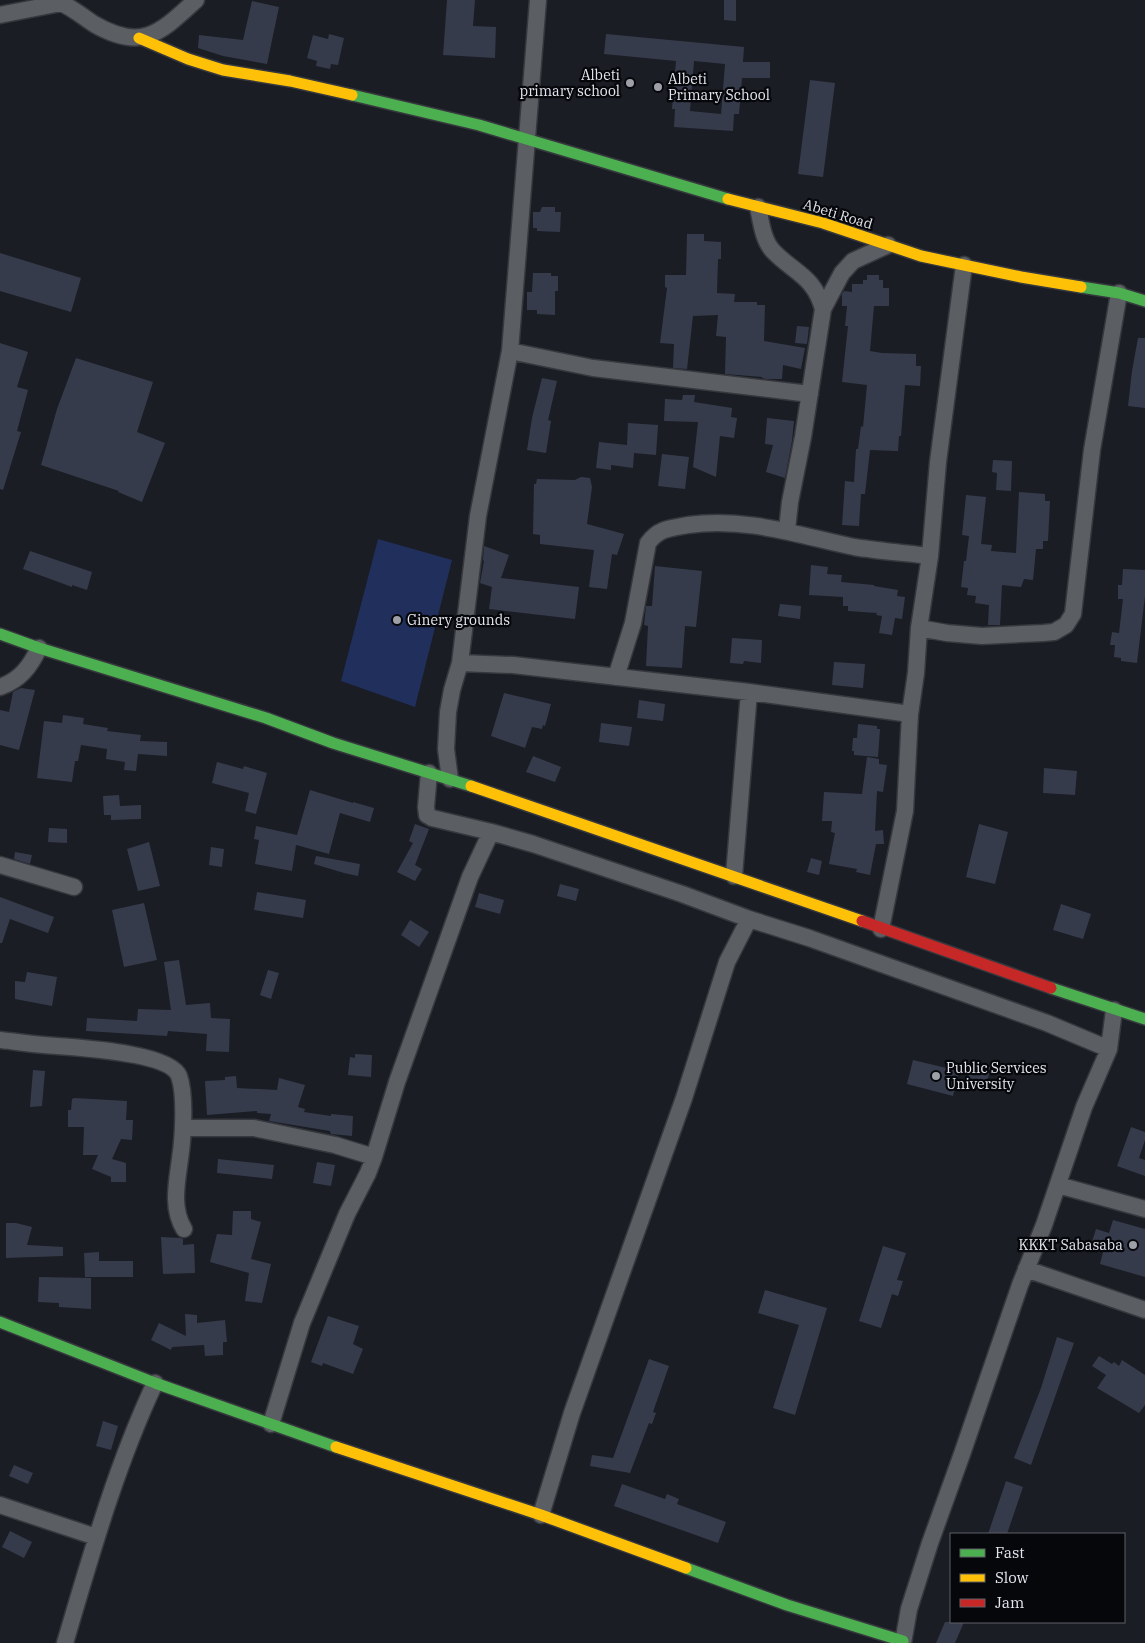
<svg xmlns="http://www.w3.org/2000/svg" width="1145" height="1643" viewBox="0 0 1145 1643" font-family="'IBM Plex Serif',serif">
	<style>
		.green { fill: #212f5c }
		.building { fill: #363b4c; fill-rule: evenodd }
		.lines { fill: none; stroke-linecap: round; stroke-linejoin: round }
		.street-casing { stroke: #36383e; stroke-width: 19 }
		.fast-casing { stroke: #36383e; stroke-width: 14 }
		.slow-casing { stroke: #36383e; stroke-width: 14 }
		.jam-casing { stroke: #36383e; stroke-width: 14 }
		.street { stroke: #5b5e62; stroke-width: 16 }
		.fast { stroke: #4caf50; stroke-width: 11 }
		.slow { stroke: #ffc107; stroke-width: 11 }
		.jam { stroke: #c62828; stroke-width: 11 }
		.poi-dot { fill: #9da0a7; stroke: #05070b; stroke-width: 2 }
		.labels { text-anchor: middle; stroke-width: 4.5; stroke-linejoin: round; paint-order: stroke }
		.poi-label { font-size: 14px; fill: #e3e6ee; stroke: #05070b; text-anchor: start }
		.street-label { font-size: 14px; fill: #e3e6ee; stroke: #05070b }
	</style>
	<rect width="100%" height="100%" fill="#1a1d24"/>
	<path class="green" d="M378,539l74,21 -37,147 -74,-26z"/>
	<path class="building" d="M447,0h28l-2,26 23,1 -1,31 -52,-3z
		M724,0h12v21l-12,-1z
		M252,1l27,6 -12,57 -44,-8 -25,-8 1,-13 44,5z
		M329,34l15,4 -6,27 -7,-1 -1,5 -14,-3 1,-5 -10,-3 6,-23 15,4z
		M606,34l138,13 -1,15h27v16h-28l-3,36h-5l-1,17 -59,-4 1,-18h-3l4,-48 -72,-7zM694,61l31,3 -4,50 -31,-3z
		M810,80l25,3 -12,94 -25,-3z
		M542,207h13v5h6l-1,20 -23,-1v-3h-4v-16h7z
		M687,234h17v7l17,1v17h-3l-1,34 18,1 -1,8h23v3h8l-1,36 41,7 -4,21 -18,-4 -1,14h-16l-4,-1v-1l-37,-3 1,-37 -10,-1 2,-21 -25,1 -6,53 -14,-1 1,-24 -14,-1 7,-55 -2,-1v-12h21z
		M0,253l81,25 -10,34 -71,-21z
		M533,273h18v3h7v15h-3v24l-18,-1v-4h-10v-18h5z
		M867,275h12v5h4v8h6v18h-15l-4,45 12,2 34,1v12h5l-1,20 -15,-1 -4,51h-2l-1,15 -28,-1 -5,44h-4l-2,32 -17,-1 3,-44 9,1 2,-33h2l3,-23 2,1 4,-42 -25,-3 6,-56h-3l2,-20h-5v-12l2,-3 8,1v-8h11v-4h4z
		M797,326l12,1 -2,17 -12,-1z
		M1138,338h7v70l-17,-2 4,-35z
		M0,343l28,9 -11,35 11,3 -11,41 4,1 -18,58 -3,-1z
		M76,358l77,24 -16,50 28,11 -23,59 -24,-10 1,-1 -78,-26 16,-56z
		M542,378l15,3 -9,39 3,1 -5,32 -19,-3 5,-32z
		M683,395h12l-1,7 38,6 -1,9 6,1 -3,20 -14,-2 -4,41 -23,-10 5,-45 -34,-1 1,-22 17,1z
		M767,418l27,3 -2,20 -7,37 -19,-6 7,-27 -8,-1z
		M628,423l30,2 -2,30 -22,-2 -1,15 -22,-3v5l-15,-2 3,-26 28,3z
		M662,454l27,3 -4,32 -27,-3z
		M993,460l19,1 -1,30 -15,-1 1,-17 -5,-1z
		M581,477l9,1 2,9 -5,37 37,10 -7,21 -5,-1 -5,35 -18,-2 5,-37 -54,-6v-9l-7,-1 1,-50h2l1,-5 38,1z
		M1019,492l26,2v7h5l-2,40h-5v8h-7l-3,31 -9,-1 -3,8 -19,-2 -2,40h-12l1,-20 -14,-2 1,-7 -9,-1 1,-7 -7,-1 3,-26h2l3,-25 -7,-1 4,-40 20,2 -5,47 11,1 -1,6 25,2z
		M484,546l25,9 -8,23 78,9 -4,32 -86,-10 3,-22 -12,-4 4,-22 -1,-1z
		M30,551l62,21 -5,18 -15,-5v2l-49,-18z
		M811,565l17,2 -1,7 15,1 -1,7 33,3v1l24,4 -1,6 8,1 -3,22 -7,-1 -3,17 -13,-2 3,-17 -6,-1 1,-2 -29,-2v-5h-5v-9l-34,-2z
		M655,566l47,5 -6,56 -11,-1 -3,42 -36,-2 2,-40 -4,-1 2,-19h6z
		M1123,569l22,1v26l-8,67 -16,-2v-3l-7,-1 1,-12h-5l2,-13 7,1 4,-34h-5v-14h4z
		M780,604l21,2 -1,13 -22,-3z
		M732,638l30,2 -1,23 -17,-2 -1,3 -13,-1z
		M834,662l31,2 -2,24 -31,-3z
		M21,688l14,2 -16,60 -19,-5v-35l9,2 4,-20z
		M504,693l47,11 -6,22 -2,-1 -1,4 -10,-2 -7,21 -34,-12z
		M639,700l26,4 -2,17 -26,-3z
		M63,715l21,3 -1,6 25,4 -1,3 34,4 -1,6 27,1v14l-29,-2 -2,17 -12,-1 1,-8 -19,-3 1,-10 -26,-4 -3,16h-3l-3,21 -35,-4 7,-57 18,2z
		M601,723l31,4 -3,19 -30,-4z
		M858,724l19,2v3h3l-2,28 -24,-2v-4h-2l1,-13h4z
		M533,756l28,11 -6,15 -29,-10z
		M867,757l12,2v5l8,1 -4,27 -6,-1 -2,40 8,-1 1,14h-8l-6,31 -14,-3 1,-3 -28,-5 6,-31 -4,-1 1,-11h-10l2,-29 38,2z
		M217,762l26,7 1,-3 23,7 -11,41 -11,-3 4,-18 -37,-10z
		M1044,768l33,3 -2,24 -32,-2z
		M310,790l43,13v-1l21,6 -4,14 -30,-9 -11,41 -33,-9 -4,26 -37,-7 4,-24 -5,-1 2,-13 41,9z
		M119,795l1,11 21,-1v14l-30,1v-5h-7l-1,-19z
		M415,824l14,5 -14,36 7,4 -7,12 -18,-9 16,-29 -4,-2z
		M979,824l29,8 -13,52 -29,-7z
		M49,828l18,1v14l-19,-1z
		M149,842l11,44 -22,5 -11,-42z
		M211,847l13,2 -2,18 -13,-2z
		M15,852l17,3 -2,9 -16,-5z
		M316,856l44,8 -2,12 -14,-3 -30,-9z
		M811,858l11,3 -3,14 -12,-3z
		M560,884l19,5 -3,12 -19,-5z
		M257,892l49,8 -3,18 -49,-8z
		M479,893l25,7 -4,14 -25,-7z
		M0,897l54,20 -6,16 -38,-14 -8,24h-2z
		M144,903l13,57 -33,7 -12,-57z
		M1061,904l30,10 -8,25 -30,-9z
		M410,920l19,12 -10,15 -18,-12z
		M179,960l7,45 24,-2 1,15 19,1 -1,33 -23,-1 1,-17 -39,-3 -1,5 -81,-5 1,-13 50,3 1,-12 33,1 -7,-48z
		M268,970l11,3 -8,26 -11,-4z
		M27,972l30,5 -5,29 -37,-7v-18l10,1z
		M355,1054l17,1 -1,22 -23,-2 2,-18 5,1z
		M913,1060l46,11 -6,25 -46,-12z
		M973,1062l18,5 -5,18 -19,-5z
		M33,1070l12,1 -3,35 -12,1z
		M236,1076l1,12 40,2 2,-12 26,7 -7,22 7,2 -1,3 27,4v-2l22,2 -1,20 -21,-2 -1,-3 -61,-10 2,-7 -14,-1v-2l-50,4 -2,-34 20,-1v-3z
		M74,1098l53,3 -1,19h7l-1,20 -11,-1 -9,20 14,4v19h-15v-5l-19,-8 6,-14h-15l1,-28h-16v-17h3l1,-11z
		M1131,1127l14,5v8l-6,18 6,2v16l-28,-10z
		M218,1159l56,6 -2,14 -55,-6z
		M317,1162l18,3 -4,21 -18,-3z
		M233,1211h18v8l10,3 -10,37 20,5 -9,39 -17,-2 4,-28 -39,-11 7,-28 15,1z
		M1113,1220l32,9v48l-45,-13 3,-12 -13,-4 6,-19 13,4z
		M6,1223h10l16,4 -5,18 36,2v9l-57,2z
		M161,1237l19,1 3,1v6l11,-1 1,29 -32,1z
		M883,1246l23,7 -9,27 6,1 -5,15 -6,-2 -11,34 -22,-7z
		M99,1252v9h34v16h-48l-1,-24z
		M39,1277l52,1v31l-32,-2v-4l-21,-1z
		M765,1290l62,18 -32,107 -22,-7 26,-83 -41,-12z
		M185,1314l12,1v8l28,-3 2,22h-4v13l-18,1 -1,-11 -32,2 -1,3 -20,-10 8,-17 27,13z
		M328,1316l31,10 -6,18 10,5 -10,25 -30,-11 -1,3 -11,-4z
		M1057,1337l17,6 -43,122 -17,-7 27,-70z
		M1099,1356l13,8 2,-2 5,4 3,-6 23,15v30l-6,8 -42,-25 9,-13 -14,-9z
		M649,1359l20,7 -16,46 3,1 -4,11 -3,-1 -19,50 -40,-7 2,-11 21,3z
		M103,1421l15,5 -7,24 -15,-4z
		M14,1465l19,8 -5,11 -19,-8z
		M1006,1481l17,6 -16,47h-19z
		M622,1484l43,15 2,-5 12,5 -2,5 49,18 -8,21 -104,-37z
		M10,1531l22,11 -8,16 -22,-11z
		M945,1622h19l-9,21h-19z"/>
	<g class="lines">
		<g class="street-casing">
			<path id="street" d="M61,3c12,5 22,14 33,21 48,28 66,9 102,-24
				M0,15l61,-12 3,-3
				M758,207c3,15 5,33 15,44 21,22 41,25 50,58l-20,128 -13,65 -3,28
				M823,309l19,-36 11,-12 35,-16
				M510,351l83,17 217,26
				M919,628l28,5 35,3 61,-3 11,-1 12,-7 7,-11 19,-164 27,-157
				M460,663l53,2 236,27 161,22
				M616,677l17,-54 15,-80c11,-15 23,-15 40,-18 59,-8 109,10 166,22 25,4 51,6 76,9
				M0,687c20,-7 30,-20 39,-39
				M429,773l-3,34 1,8 5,3 59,14 42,12 149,50 67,25 60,19 238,85 62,26
				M450,779l-4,-30 2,-37 4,-22 8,-27 18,-147 32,-165 28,-351
				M0,865l74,22
				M734,876l15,-184
				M881,929l24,-118 5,-97 6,-41 3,-45 11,-72 8,-94 26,-197
				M0,1040c19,2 38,5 57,6 23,2 113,7 122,30 7,19 4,63 1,83 -3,23 -9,49 4,70
				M183,1128h71l81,17 39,12
				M1058,1185l87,24
				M1026,1269l119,41
				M271,1424l31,-101 45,-109 21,-41 6,-16 23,-75 73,-205 21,-45
				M0,1505l96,32
				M541,1515l31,-102 112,-315 43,-136 22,-43
				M65,1643c26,-88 51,-177 90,-260
				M903,1643l6,-34 21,-66 32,-89 58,-169 24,-60 40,-118 25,-58 5,-39"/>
		</g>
		<g class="fast-casing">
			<path id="fast" d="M352,95l127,30 249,74
				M1081,287l38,6 26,8
				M0,634l39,14 227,70 67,25 138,43
				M1051,988l94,31
				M0,1322l155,61 181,64
				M686,1568l101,37 116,36"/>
		</g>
		<g class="slow-casing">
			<path id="slow" d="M139,38l49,21 35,11 67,11 62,14
				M728,199l95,24 98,33 100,21 60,10
				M471,786l391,135
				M336,1447l205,68 145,53"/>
		</g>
		<g class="jam-casing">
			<path id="jam" d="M862,921l189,67"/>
		</g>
		<use href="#street" class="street"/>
		<use href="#fast" class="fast"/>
		<use href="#slow" class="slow"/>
		<use href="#jam" class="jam"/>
	</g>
	<g class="poi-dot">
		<circle cx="630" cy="83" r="5"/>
		<circle cx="658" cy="87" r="5"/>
		<circle cx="397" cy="620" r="5"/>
		<circle cx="936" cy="1076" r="5"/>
		<circle cx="1133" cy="1245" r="5"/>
	</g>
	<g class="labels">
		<g class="poi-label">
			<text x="620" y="80" text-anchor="end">Albeti<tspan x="620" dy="16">primary school</tspan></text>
			<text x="668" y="84">Albeti<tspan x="668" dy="16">Primary School</tspan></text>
			<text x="407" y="625">Ginery grounds</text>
			<text x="946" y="1073">Public Services<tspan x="946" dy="16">University</tspan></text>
			<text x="1123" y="1250" text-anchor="end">KKKT Sabasaba</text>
		</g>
		<g class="street-label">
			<text transform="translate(838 214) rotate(17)" y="5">Abeti Road</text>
		</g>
	</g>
	<rect x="950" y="1533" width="175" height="90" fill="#05070b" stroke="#5e6066"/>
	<rect x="960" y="1549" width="25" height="8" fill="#4caf50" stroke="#5e6066"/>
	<text x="995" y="1558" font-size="15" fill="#e3e6ee">Fast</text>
	<rect x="960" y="1574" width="25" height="8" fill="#ffc107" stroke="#5e6066"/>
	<text x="995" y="1583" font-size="15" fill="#e3e6ee">Slow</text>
	<rect x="960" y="1599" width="25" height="8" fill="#c62828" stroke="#5e6066"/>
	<text x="995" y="1608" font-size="15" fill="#e3e6ee">Jam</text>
</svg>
